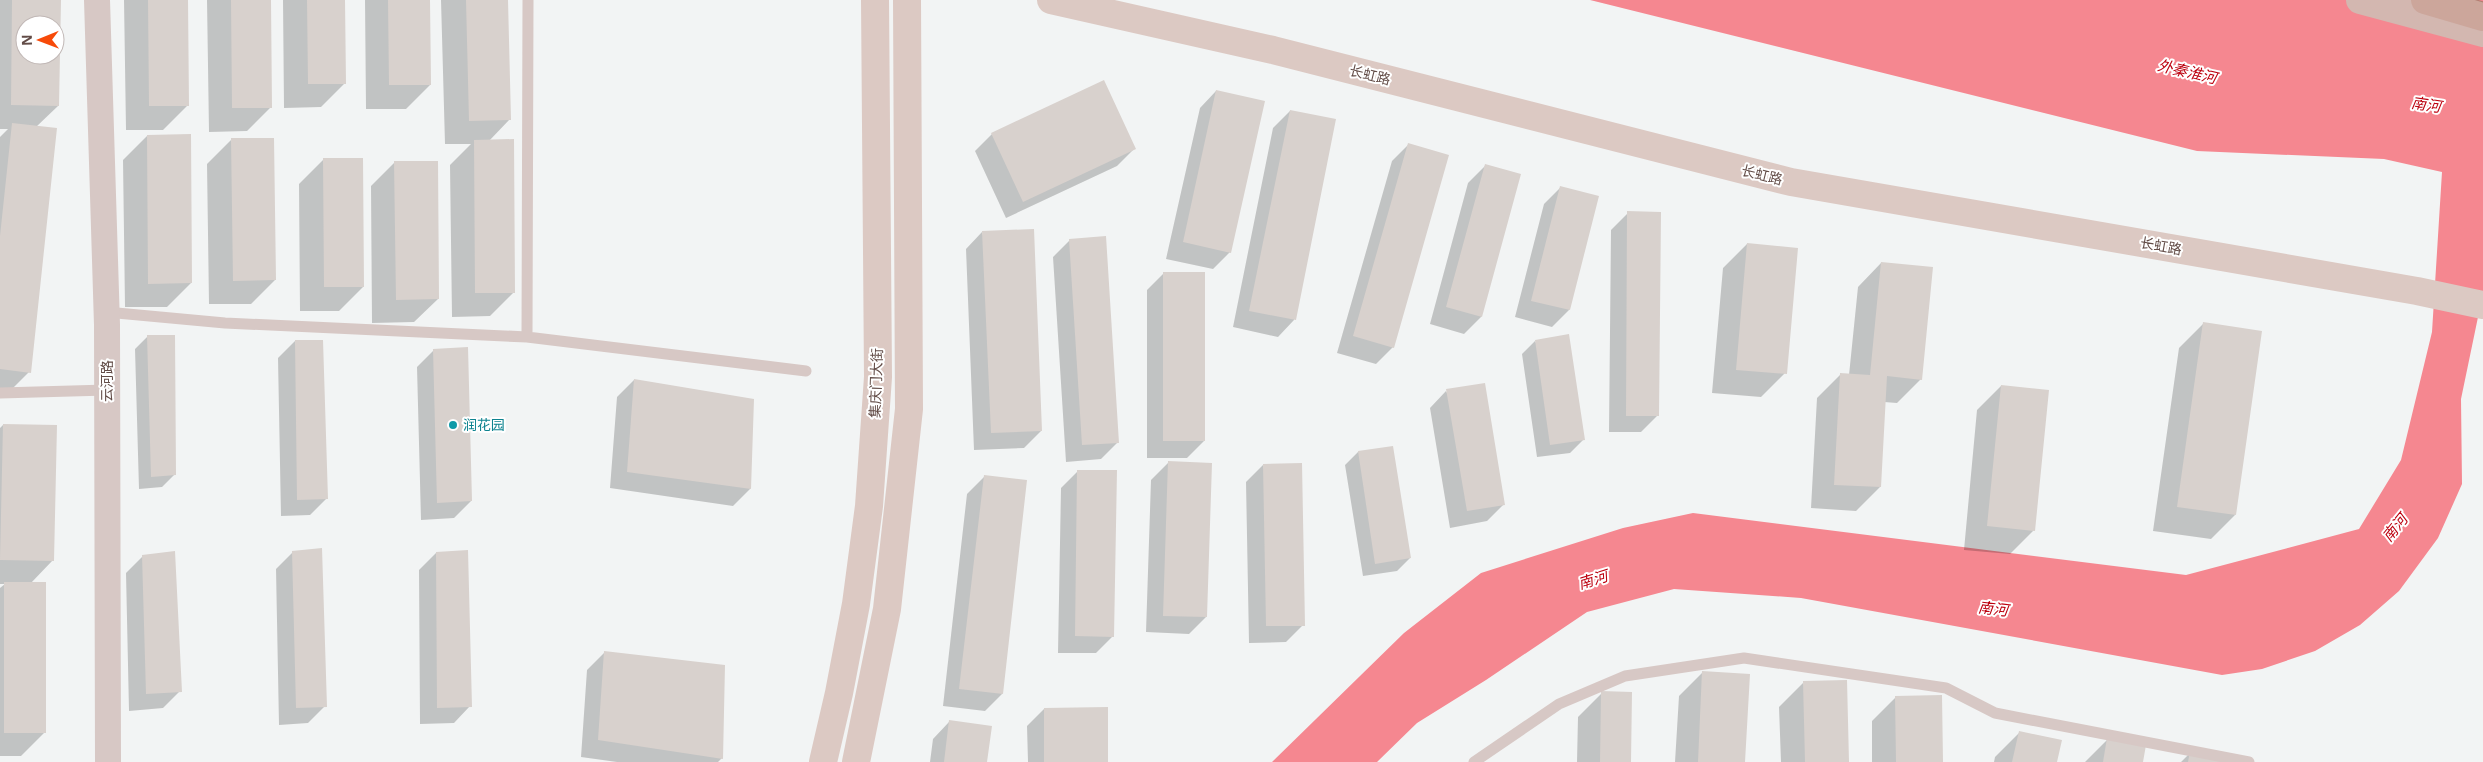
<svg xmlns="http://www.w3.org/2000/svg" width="2483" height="762" viewBox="0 0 2483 762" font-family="'Noto Sans','Noto Sans SC',sans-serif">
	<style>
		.water { fill: #f58790 }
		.shadow { fill: #0003; fill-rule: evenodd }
		.building { fill: #d8d1cd; fill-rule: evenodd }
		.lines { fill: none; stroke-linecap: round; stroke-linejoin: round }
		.trunk-casing { stroke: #b07f71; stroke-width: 30 }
		.service { stroke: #d7c8c5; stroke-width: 11 }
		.tertiary { stroke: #d7c8c5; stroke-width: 26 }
		.secondary { stroke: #dcc9c3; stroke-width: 28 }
		.primary { stroke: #d3b7b0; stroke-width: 28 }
		.trunk { stroke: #cca69b; stroke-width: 28 }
		.culture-dot { fill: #0f9aa8; stroke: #fff; stroke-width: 2 }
		.labels { text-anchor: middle; stroke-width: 4; stroke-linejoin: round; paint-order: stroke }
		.street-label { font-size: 14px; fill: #624c47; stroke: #fff }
		.culture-label { font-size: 14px; fill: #0d838f; stroke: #fff; text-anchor: start }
		.water-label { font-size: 15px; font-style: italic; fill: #bc000f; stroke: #fff }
	</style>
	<rect width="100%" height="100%" fill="#f2f4f4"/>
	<path class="water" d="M1590,0h893v293l-22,106 1,85 -24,54 -39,53 -39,34 -45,26 -53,18 -40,6 -421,-77 -127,-9 -87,23 -101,68 -69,43 -40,39h-105l132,-129 77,-60 142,-45 70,-15 493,62 173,-46 42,-69 31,-128 10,-160 -58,-13 -187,-8z"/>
	<path class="shadow" d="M0,0h59l-1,106 -22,21 -7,245 -24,24h-5v-259l8,-8h-8zM25,25h30v30h-30z
		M124,0h62l1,106 -24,24h-37z
		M207,0h63l1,107 -24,24 -38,1z
		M283,0h61l1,83 -24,24 -37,1z
		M365,0h64l1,85 -24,24h-40z
		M441,0h66l3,119 -21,22 25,151 -24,24 -38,1 -2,-152 21,-21h-26z
		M1216,91l14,161 -17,17 -47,-10 34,-151z
		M1290,111l45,9 -41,200 -16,17 -45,-10 40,-199z
		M992,134l142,15 -17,17 -111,52 -31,-67z
		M147,136l44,147 -24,24h-42l-2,-147z
		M231,140l44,140 -24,24h-42l-2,-140z
		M1409,144l-16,203 -17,17 -39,-11 55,-192z
		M323,160l40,127 -24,24h-39l-1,-127z
		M395,162l43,137 -24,23 -42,1 -1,-137z
		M1485,166l-4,151 -17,17 -34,-10 38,-141z
		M1561,187l8,123 -17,17 -37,-10 29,-113z
		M1628,213l30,202 -17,17h-32l2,-202z
		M982,232l59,199 -17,17 -50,2 -8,-201z
		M1070,240l48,202 -17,17 -35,3 -13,-205z
		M1747,244l38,129 -24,24 -49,-4 11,-125z
		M1881,263l40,116 -24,24 -13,-1 -4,85 -24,24 -45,-3 6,-110 24,-24 8,1 9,-88z
		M1164,273l40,168 -17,17h-40v-168z
		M2203,324l32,191 -24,24 -58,-8 26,-183z
		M148,336l27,138 -13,13 -23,2 -4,-140z
		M295,341l32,157 -17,17 -29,1 -3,-158z
		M1535,341l48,99 -13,13 -33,4 -15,-103z
		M434,350l37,151 -17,17 -33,2 -4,-153z
		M634,380l119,21 -3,88 -17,17 -123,-18 7,-91z
		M2001,386l33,144 -24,24 -46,-4 13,-140z
		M1446,391l58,113 -17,17 -37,7 -20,-120z
		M3,425l50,135 -23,24 15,148 -24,24h-21v-168l5,-4h-5v-156z
		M1392,447l18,111 -13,13 -34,5 -18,-111 13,-13z
		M1168,463l38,154 -17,17 -43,-2 5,-152z
		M1263,465l40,160 -17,17 -37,1 -3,-161z
		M1078,471l35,165 -17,17h-38l3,-165z
		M984,477l18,217 -17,17 -42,-5 24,-212z
		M293,552l32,154 -17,17 -29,2 -3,-156z
		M436,553l34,153 -16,17 -34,1 -1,-154z
		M143,556l37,135 -17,17 -34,3 -3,-138z
		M604,653l118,105 -4,4h-101l-36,-5 6,-87z
		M1703,672l41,90h-69l4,-66z
		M1803,683l44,79h-66l-2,-55z
		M1602,693l28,69h-53l1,-45z
		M1896,697l46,65h-70v-41z
		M1044,709l63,53h-79l-1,-36z
		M949,722l37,40h-56l3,-23z
		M2019,733l37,29h-62l1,-5z
		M2108,739l34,23h-57z
		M2191,752l41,10h-51z"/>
	<path class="building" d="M12,0h49l-2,106 -48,-1zM25,25h30v30h-30z
		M148,0h40l1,106h-40z
		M231,0h40l1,108h-40z
		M307,0h38l1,84h-38z
		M388,0h42l1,85h-42z
		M466,0h42l3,120 -42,1z
		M1104,80l32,69 -113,53 -32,-69z
		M1216,90l49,11 -34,152 -48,-11z
		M1290,110l46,9 -40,201 -47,-9z
		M12,123l45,5 -26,245 -31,-4v-133z
		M191,134l1,149 -44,1 -1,-149z
		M231,138h43l2,142 -43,1z
		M514,139l1,154h-40l-1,-153z
		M1408,143l41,12 -55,193 -41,-12z
		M323,158h40l1,129h-40z
		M394,161h44l1,138 -43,1z
		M1485,164l36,10 -39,143 -36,-10z
		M1560,186l39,10 -29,114 -39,-9z
		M1627,211l34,1 -2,204h-33z
		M1034,229l8,202 -51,2 -9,-202z
		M1106,236l13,207 -37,2 -13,-206z
		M1747,243l51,5 -11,126 -51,-4z
		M1881,262l52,5 -11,113 -35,-4 -6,111 -47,-2 6,-112 30,2z
		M1163,272h42v169h-42z
		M2203,322l59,9 -26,184 -59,-8z
		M1569,334l16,106 -35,5 -15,-105z
		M147,335h28l1,140 -25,2z
		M295,340h28l5,159 -31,1z
		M468,347l4,154 -35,2 -4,-154z
		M634,379l120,20 -3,90 -124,-17z
		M1485,383l20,122 -38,6 -21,-122z
		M2001,385l48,5 -14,141 -48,-5z
		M3,424l54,1 -3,136 -54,-1z
		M1393,446l18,112 -36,6 -17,-113z
		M1168,461l44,2 -5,154 -44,-1z
		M1302,463l3,163h-39l-3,-162z
		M1077,470h40l-3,167 -39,-1z
		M984,475l43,5 -24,214 -44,-5z
		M322,548l5,159 -31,1 -4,-157z
		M468,550l4,157 -35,1 -1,-156z
		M175,551l7,141 -36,2 -4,-139z
		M4,582h42v151h-42z
		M604,651l121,14 -2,94 -125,-19z
		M1702,671l48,3 -5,88h-47z
		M1847,680l2,82h-44l-2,-81z
		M1601,691l31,1 -1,70h-31z
		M1942,695l1,67h-47l-1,-66z
		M1108,707v55h-64v-54z
		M949,720l43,6 -5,36h-43z
		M2019,731l43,9 -5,22h-45z
		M2107,738l39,7 -3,17h-40z
		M2190,751l45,11h-47z"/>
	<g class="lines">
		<g class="trunk-casing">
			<path id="trunk" d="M2425,0l58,17"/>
		</g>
		<path class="service" d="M106,312l119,11 302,14 279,34
			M527,337l1,-337
			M0,393l107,-3
			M1474,762l85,-58 66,-28 119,-18 202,30 49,25 254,49"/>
		<path class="tertiary" d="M97,0l10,325 1,437"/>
		<path class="secondary" d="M1051,0l222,50 518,132 626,109 66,14
			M823,762l16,-69 17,-89 13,-98 9,-129 -3,-377
			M856,762l31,-153 22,-200 -2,-409"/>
		<path class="primary" d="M2360,0l123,33"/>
		<use href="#trunk" class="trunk"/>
	</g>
	<circle class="culture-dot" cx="453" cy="425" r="5"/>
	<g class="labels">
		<g class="street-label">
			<text transform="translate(1370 75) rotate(14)" y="5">长虹路</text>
			<text transform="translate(1762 175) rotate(14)" y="5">长虹路</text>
			<text transform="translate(2161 246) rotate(10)" y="5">长虹路</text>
			<text transform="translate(107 381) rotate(-90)" y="5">云河路</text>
			<text transform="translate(876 383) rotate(-88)" y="5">集庆门大街</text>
		</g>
		<g class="culture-label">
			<text x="463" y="430">润花园</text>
		</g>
		<g class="water-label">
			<text transform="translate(2187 72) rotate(13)" y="5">外秦淮河</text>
			<text transform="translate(2426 105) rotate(8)" y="5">南河</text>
			<text transform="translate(2395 528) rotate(-51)" y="5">南河</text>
			<text transform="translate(1593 580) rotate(-17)" y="5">南河</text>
			<text transform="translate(1993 609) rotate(7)" y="5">南河</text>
		</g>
	</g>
	<g transform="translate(40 40) rotate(269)"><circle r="24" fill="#ffffff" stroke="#c0b7b5"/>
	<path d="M0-4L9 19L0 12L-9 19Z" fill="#f74a09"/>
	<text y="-8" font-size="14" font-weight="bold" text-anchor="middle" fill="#624c47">N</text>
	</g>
</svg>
